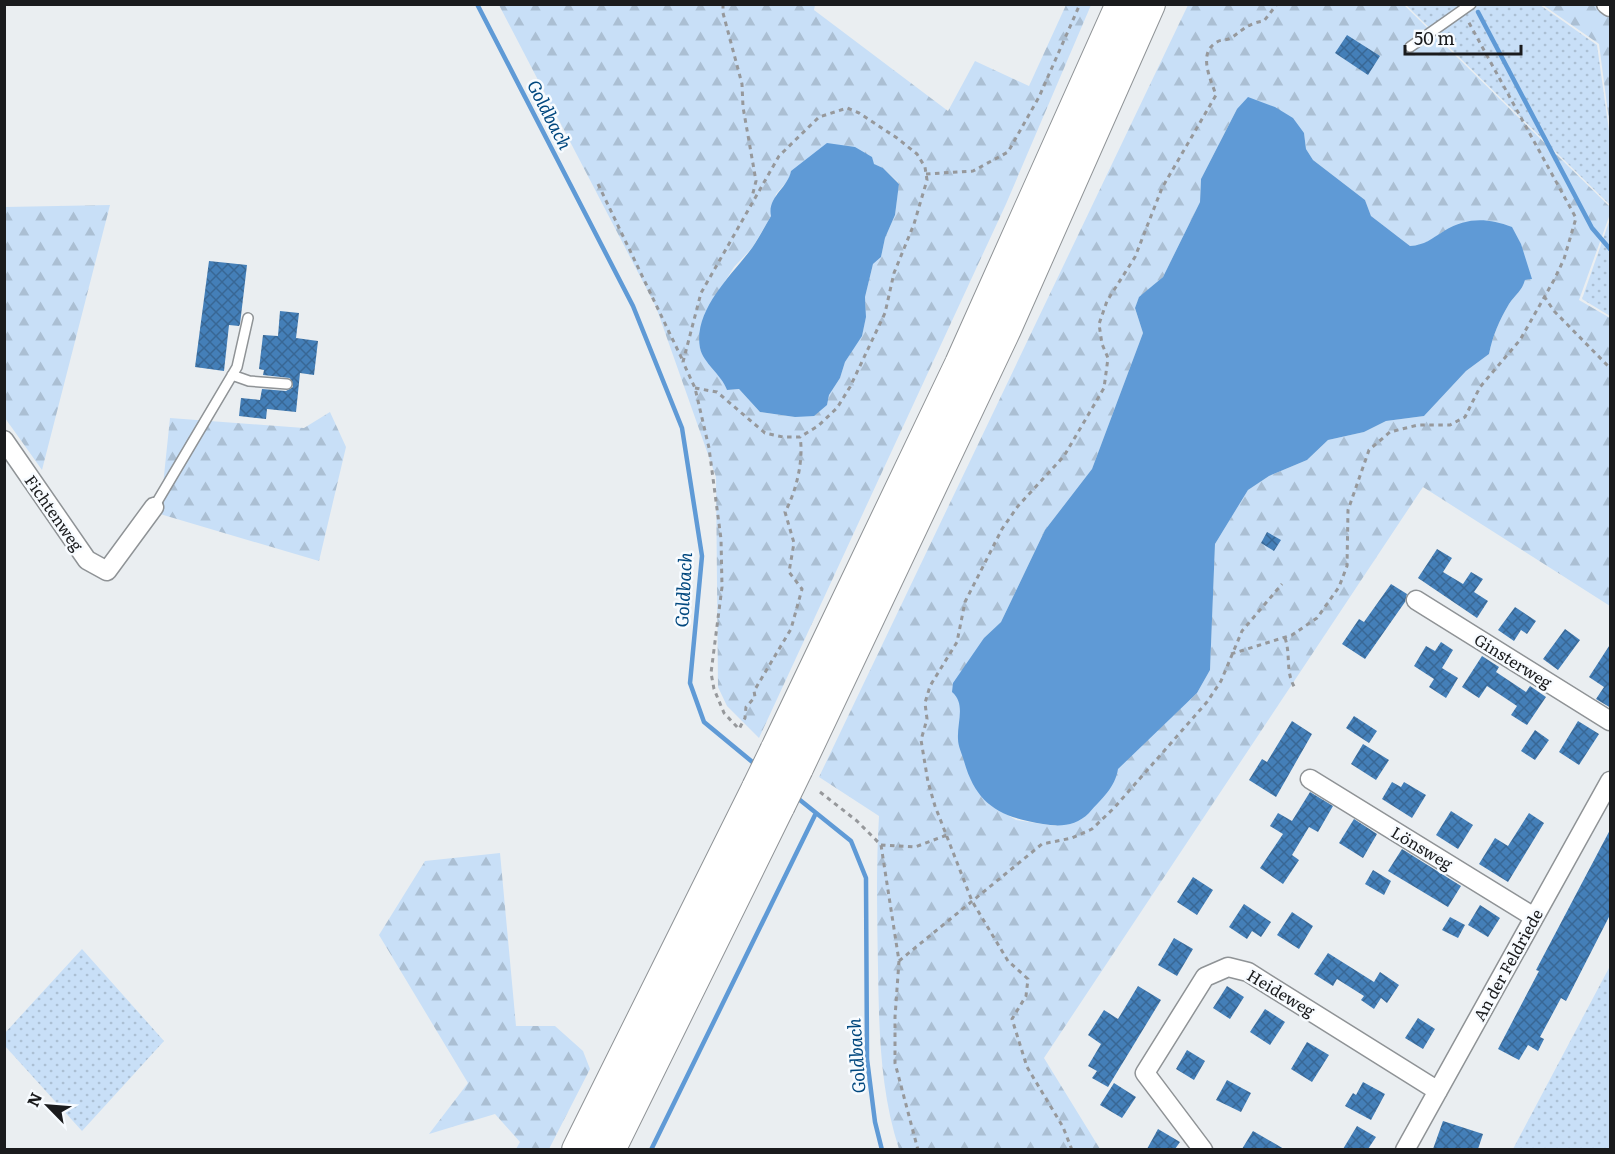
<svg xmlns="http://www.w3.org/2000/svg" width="1615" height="1154" viewBox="0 0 1615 1154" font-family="Literata,serif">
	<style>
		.grass { fill: url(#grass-dots) }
		.forest { fill: url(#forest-firs); fill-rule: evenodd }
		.water { fill: #5f9ad6 }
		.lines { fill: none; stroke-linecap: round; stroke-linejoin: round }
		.stream { stroke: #5f9ad6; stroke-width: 4.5 }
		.building { fill: url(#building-cross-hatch) }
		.service-casing { stroke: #8f9396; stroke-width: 12 }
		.minor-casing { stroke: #8f9396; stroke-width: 21 }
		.motorway-casing { stroke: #8f9396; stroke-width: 34 }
		.path { stroke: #96989b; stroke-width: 3; stroke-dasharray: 4.5 4.5; stroke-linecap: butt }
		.service { stroke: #fff; stroke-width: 9 }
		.minor { stroke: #fff; stroke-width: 18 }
		.motorway { stroke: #fff; stroke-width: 32 }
		.motorway-bridge-casing { stroke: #8f9396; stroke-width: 34; stroke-linecap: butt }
		.motorway-bridge { stroke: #fff; stroke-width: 32 }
		.labels { text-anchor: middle; stroke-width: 5; stroke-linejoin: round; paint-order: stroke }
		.street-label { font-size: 16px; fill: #1a1b1d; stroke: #f7fbff }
		.water-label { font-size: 18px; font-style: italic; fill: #00477e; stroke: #f7fbff }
	</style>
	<defs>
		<pattern id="grass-dots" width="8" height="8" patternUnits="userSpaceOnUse" patternTransform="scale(1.5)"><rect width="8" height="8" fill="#c8dff7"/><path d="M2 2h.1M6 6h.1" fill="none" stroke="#abbfd3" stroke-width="1.8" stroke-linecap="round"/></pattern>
		<pattern id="forest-firs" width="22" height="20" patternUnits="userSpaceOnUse" patternTransform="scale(1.5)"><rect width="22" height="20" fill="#c8dff7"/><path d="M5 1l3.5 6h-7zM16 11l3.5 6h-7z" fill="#abbfd3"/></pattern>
		<pattern id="building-cross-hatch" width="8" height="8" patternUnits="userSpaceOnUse" patternTransform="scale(1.5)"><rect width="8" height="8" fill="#447fb8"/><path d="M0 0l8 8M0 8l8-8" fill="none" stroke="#386795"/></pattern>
	</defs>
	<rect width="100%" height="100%" fill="#eaeef1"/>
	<path class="grass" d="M1406,5h134l57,40 13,93v67z
		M1610,219v97l-28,-17z
		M82,949l82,92 -82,90 -77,-85 -1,-12z
		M1610,966v183h-97z"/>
	<path class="forest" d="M499,5h316l-1,5 134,101 27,-50 54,25 37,-81h25l-85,199 -247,534 -32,-32 -9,-19 -2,-210 -60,-170zM873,164l10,4 16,15 -4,32 -10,23 -4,19 -8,7 -8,33 1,20 -4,18 -17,27 -5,16 -11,17 -2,10 -32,12 -35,-5 -21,-23 -12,1 -3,-8 -24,-33 8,-41 26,-41 18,-19 19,-32 5,-22 14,-16 1,-7z
		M1188,5h216l206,202v7l-31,86 31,18v288l-187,-119 -379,571 56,91h-201c-19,-59 -20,-119 -21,-181 -1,-51 -2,-101 1,-152l-60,-39zM1237,109l67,24 2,16 7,11 52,40 6,16 39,30 14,-1 20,-14 87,48 -6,1c-3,11 -10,15 -16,24 -10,17 -16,31 -20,50l-23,17 -42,45 -38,5 -22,11 -36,8 -21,20 -38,16 -21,14 -33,54 -5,126 -13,23 -141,133 -40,-6 -29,-17 -29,-106 26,-59 17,-16 44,-92 47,-61 51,-136 -8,-25 4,-10 24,-21 37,-75 1,-23z
		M1543,5h67v123l-11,-84z
		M110,205l-68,265 -37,-52v-211z
		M330,412l16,35 -27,114 -159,-47 10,-96 134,10z
		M500,853l16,173h39l28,25 7,18 -41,80h-33l4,-7 -25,-28 -66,20 39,-51 -89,-148 46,-74z"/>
	<path class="water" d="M1248,97l27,10 18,11 11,15 2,16 7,11 52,40 6,16 39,30c15,-1 21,-7 34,-15 24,-14 43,-13 68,-4l9,17 11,35 -7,1c-3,11 -10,15 -16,24 -10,17 -16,31 -20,50l-23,17 -42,45 -38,5 -22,11 -36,8 -21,20 -38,16 -21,14 -33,54 -5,126 -13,23 -79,76c-3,19 -16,29 -29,44 -13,13 -29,14 -46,11 -44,-7 -67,-20 -79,-63 -2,-7 -6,-15 -6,-22 -1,-17 8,-35 -6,-47l1,-9 31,-45 17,-16 44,-92 47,-61 51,-136 -8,-25 4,-11 24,-20 37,-75 1,-23 36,-70z
		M827,143l28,4 17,10 2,7 9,4 16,16 -4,31 -10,23 -4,19 -8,7 -8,33 1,20 -4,19 -17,26 -5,16 -11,17 -2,10 -13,11 -19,1 -35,-5 -21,-23 -12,1c-5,-15 -24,-27 -27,-42 -7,-38 32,-73 52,-100 7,-10 13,-22 19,-32 -4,-19 17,-28 20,-45z"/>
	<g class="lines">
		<path class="stream" d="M477,4l156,302 49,122 20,128 -12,127 14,39 52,43
			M1478,12l114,216 18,21
			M795,796l56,45 15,37 1,181 8,63 7,28
			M651,1150l165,-337"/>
	</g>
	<path class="building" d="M1347,35l33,21 -12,19 -33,-22z
		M209,261l38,4 -7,59 -1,2 -10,-1 -5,46 -29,-4z
		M280,311l19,2 -3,25 22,3 -4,34 -14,-2 -4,39 -29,-3 -1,10 -27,-3 2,-18 19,2 2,-11 24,2 7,-4 -3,-9 -27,-3 1,-5 -5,-1 4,-34 15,1z
		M1267,532l14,8 -7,11 -13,-8z
		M1437,549l15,9 -9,14 20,12 8,-12 12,7 -9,13 14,9 -11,17 -59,-40z
		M1391,584l16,10 -2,8 -40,57 -23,-15 17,-25 5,3z
		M1515,607l21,14 -9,13 -6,-4 -7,11 -16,-11z
		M1565,629l15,11 -22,30 -15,-11z
		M1441,642l12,8 -11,18 16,10 -12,20 -17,-11 5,-8 -20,-13 12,-20 9,5z
		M1611,643v65l-15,-9 8,-12 -15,-10z
		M1482,656l17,11 -3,5 30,20 4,-6 16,11 -19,28 -16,-10 6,-9 -30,-20 -8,12 -17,-11z
		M1354,716l23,15 -8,12 -23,-15z
		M1292,721l20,13 -36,63 -27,-17 13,-21 5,3z
		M1578,721l21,13 -20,31 -20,-13z
		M1535,730l14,10 -14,20 -14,-9z
		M1363,744l26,16 -13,20 -25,-16z
		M1392,782l9,5 3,-5 22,13 -14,23 -30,-19z
		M1310,792l23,14 -15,26 -9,-5 -17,28 7,5 -16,24 -23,-16 23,-34 -13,-8 8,-13 14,8z
		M1451,811l22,14 -15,24 -22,-14z
		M1529,813l15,10 -36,59 -29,-18 16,-26 13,8z
		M1354,819l23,15 -14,24 -24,-15z
		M1611,828v85l-45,88 -5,-3 -21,39 4,2 -6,12 -10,-6 -9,15 -21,-11 41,-78 -3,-1z
		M1402,849l59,37 -13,21 -60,-36z
		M1373,870l18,11 -7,14 -19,-11z
		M1193,877l20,13 -16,25 -20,-13z
		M1244,904l27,18 -10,15 -9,-6 -5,8 -18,-12z
		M1480,905l20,13 -12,19 -20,-12z
		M1292,912l21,14 -14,23 -22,-14z
		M1450,917l15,8 -7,13 -16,-8z
		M1174,938l19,11 -16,27 -19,-11z
		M1328,953l46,29 6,-10 19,13 -12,18 -6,-5 -7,11 -13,-9 3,-4 -27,-17 -4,7 -19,-12z
		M1138,986l23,14 -53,87 -16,-9 5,-7 -9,-5 13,-22 -13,-9 16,-25 14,9z
		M1227,986l17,11 -14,22 -17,-11z
		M1265,1009l20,13 -15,23 -20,-13z
		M1418,1018l17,11 -12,20 -18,-11z
		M1307,1042l22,13 -17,27 -21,-13z
		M1187,1050l18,11 -11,19 -18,-11z
		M1227,1080l24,13 -10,19 -25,-12z
		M1363,1082l22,12 -14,26 -26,-14 8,-13 3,2z
		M1114,1083l22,14 -14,21 -22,-13z
		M1443,1121l40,13 -5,15h-45z
		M1357,1126l19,11 -8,12h-25z
		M1158,1129l22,13 -5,7h-28z
		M1253,1131l31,18h-42z"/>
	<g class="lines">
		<g class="service-casing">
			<path id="service" d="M1410,47l61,-43
				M232,375l17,6 38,3
				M154,507l83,-140 11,-49"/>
		</g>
		<g class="minor-casing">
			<path id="minor" d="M1606,4l4,3
				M4,440l83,120 20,11 47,-64
				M1416,600l194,121
				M1310,779l224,138
				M1203,1150l-58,-77 60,-96 23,-10 20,5 190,119
				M1405,1150l205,-369"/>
		</g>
		<g class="motorway-casing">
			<path id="motorway" d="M776,751l185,-387 161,-360
				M797,768l208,-439 144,-325
				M578,1150l180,-362
				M609,1150l170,-345"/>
		</g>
		<path class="path" d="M723,4v9l19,71 1,23 13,74 -4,16
			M926,174l47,-3 35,-19 31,-55 41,-93
			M598,184l85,177
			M1544,296l10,15 56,57
			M695,388l22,4 48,41 18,4h17l18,-11 19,-18 13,-21 35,-74 9,-40 20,-49 13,-44 -2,-13 -8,-13 -20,-16 -38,-25 -12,-5 -28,9 -40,39 -78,137 -18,69 12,26 14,60 12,91 1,48 -11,86 3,16 10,24 15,16 6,-11 1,-11 9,-10 -1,-6 37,-62 11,-40 -13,-17 5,-29 -9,-31c11,-20 19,-52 15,-75
			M1285,638c6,17 0,34 10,50
			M1231,654l61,-19 25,-17 22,-31 8,-21 1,-56 21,-60 21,-18 28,-7h32l15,-8 15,-30 40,-47 34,-60 10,-21 12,-41 -108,-197
			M820,792l37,29 24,24 18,116 -4,56v46l23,87
			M881,845l34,2 32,-12
			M899,961l143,-117 30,-6 20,-9 22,-21 93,-106 14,-21 21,-50 40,-47
			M1072,1150l-9,-23 -36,-60 -15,-48 14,-23 2,-17 -20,-18 -36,-60 -37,-95 -7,-24 -7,-42 6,-21 -2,-16 5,-17 27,-44 8,-40 37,-73 16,-23 46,-50 40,-68 4,-30 -6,-14 -3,-20 8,-23 28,-44 27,-69 54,-93c-5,-15 -19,-42 1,-53 4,-3 9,-1 14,-4 12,-8 17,-15 33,-17l13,-17"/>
		<use href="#service" class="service"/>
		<use href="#minor" class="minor"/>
		<use href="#motorway" class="motorway"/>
		<g class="motorway-bridge-casing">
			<path id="motorway-bridge" d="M758,788l18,-37
				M779,805l18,-37"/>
		</g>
		<use href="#motorway-bridge" class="motorway-bridge"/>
	</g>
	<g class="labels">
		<g class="street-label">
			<text transform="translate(54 513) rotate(55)" y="6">Fichtenweg</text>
			<text transform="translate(1513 661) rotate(32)" y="6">Ginsterweg</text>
			<text transform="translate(1422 848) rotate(31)" y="6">Lönsweg</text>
			<text transform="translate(1508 965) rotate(-61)" y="6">An der Feldriede</text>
			<text transform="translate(1281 993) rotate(31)" y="6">Heideweg</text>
		</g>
		<g class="water-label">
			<text transform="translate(549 115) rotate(63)" y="6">Goldbach</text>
			<text transform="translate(684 590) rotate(-87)" y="6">Goldbach</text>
			<text transform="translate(857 1056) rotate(-94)" y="6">Goldbach</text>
		</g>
	</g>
	<rect width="1615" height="1154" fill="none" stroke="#1a1b1d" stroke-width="12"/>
	<g transform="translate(48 1106) rotate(295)" stroke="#f7fbff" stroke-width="4.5" paint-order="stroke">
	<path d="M0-4.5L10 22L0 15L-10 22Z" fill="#1a1b1d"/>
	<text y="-9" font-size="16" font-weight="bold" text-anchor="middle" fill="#1a1b1d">N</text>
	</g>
	<path d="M1405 45v9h116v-9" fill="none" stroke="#1a1b1d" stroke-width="3"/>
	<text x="1414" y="45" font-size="18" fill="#1a1b1d" stroke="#f7fbff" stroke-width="4.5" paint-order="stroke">50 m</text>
</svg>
